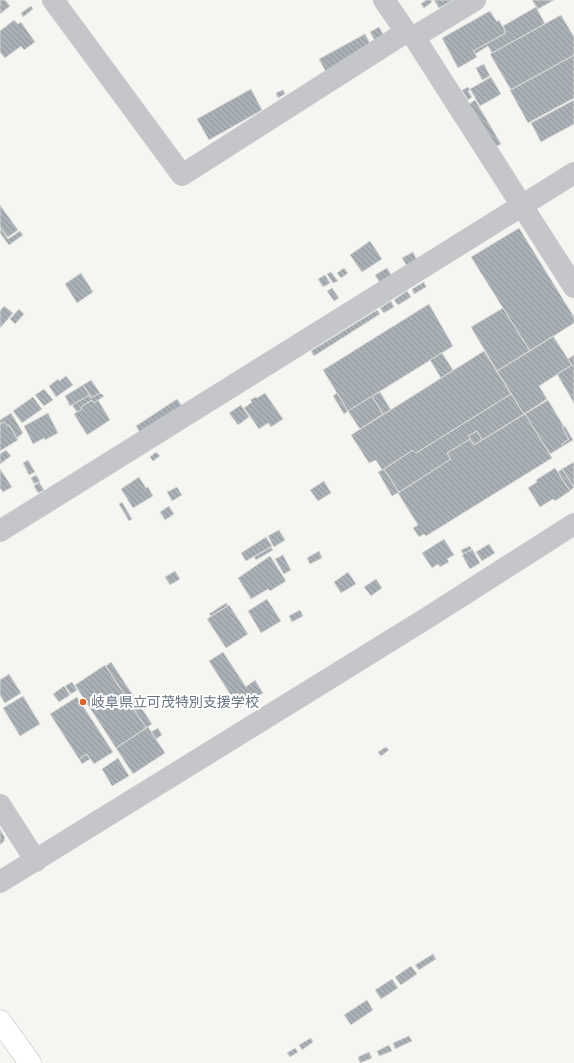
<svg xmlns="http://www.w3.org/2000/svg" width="574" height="1063" viewBox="0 0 574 1063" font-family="Quicksand,'Noto Sans JP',sans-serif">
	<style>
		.building { fill: url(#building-back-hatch); stroke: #d6d7d4 }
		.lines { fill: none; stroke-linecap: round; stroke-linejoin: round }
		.major-casing { stroke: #b4b8bb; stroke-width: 23 }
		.minor { stroke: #c4c6ca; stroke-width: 22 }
		.major { stroke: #fff; stroke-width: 22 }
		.poi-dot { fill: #da622d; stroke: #fff; stroke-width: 1.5 }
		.labels { text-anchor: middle; stroke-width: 4; stroke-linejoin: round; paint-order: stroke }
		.poi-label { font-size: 14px; fill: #667381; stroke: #fff; text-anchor: start }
	</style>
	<defs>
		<pattern id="building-back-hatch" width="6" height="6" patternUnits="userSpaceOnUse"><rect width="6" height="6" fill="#aab1b6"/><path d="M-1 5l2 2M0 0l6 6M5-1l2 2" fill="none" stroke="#8e9499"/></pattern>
	</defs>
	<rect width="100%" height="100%" fill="#f5f5f2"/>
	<path class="building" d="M0,0h5l5,6 -10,8z
		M426,0h5l1,2 -8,6 -3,-4z
		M434,0h19l-14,8z
		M532,0h22l-16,9z
		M31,6l2,3 -10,8 -2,-4z
		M536,7l9,17 -53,29 -4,-7 -13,8 -2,-3 33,-18 -3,-7z
		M490,11l7,11 2,-2 7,13 -33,18 4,6 -19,11 -16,-30z
		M561,15l13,22v18l-63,35 -21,-36z
		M14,20l4,4 3,-2 14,20 -11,8 -3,-4 -16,12 -5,-6v-21z
		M379,27l8,14 -9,5 -8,-14z
		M365,34l8,15 -46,25 -8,-15z
		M574,55v43l-46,25 -18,-33z
		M484,64l6,12 -8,4 -6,-12z
		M491,77l10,17 -21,12 -10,-17z
		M468,87l2,3 -2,1 4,6 -4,3 -6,-10z
		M251,89l11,21 -53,30 -12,-21z
		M283,90l2,4 -7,4 -2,-5z
		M475,100l26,44 -6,3 -26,-43z
		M574,100v24l-33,18 -10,-19z
		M0,205l18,25 -10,7 -8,-10z
		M1,228l7,11 12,-8 3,4 -14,10 -9,-12z
		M519,228l55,89v6l-44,28 -59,-94z
		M370,241l12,18 -20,13 -12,-17z
		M413,252l4,8 -10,6 -5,-8z
		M344,268l4,5 -7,5 -4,-5z
		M387,268l6,10 -11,8 -7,-11z
		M331,272l7,9 -5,2 -6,-9z
		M81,273l12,19 -16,11 -12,-19z
		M325,275l5,8 -7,4 -5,-8z
		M424,282l2,5 -12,7 -2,-5z
		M332,288l7,10 -5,3 -7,-10z
		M407,291l4,6 -13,8 -4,-5z
		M391,301l3,6 -10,6 -4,-5z
		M429,304l24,42 -105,65 -25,-41z
		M4,306l9,7 -13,15v-17z
		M503,308l27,43 -33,20 -26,-44z
		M19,309l5,5 -9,10 -5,-5z
		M377,310l3,4 -66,42 -3,-5z
		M553,336l19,29 -33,21 8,13 -23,15 -27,-43z
		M484,351l27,43 -95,59 -3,-3 -31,20 -6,-10 -7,3 -18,-28z
		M442,353l11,17 -12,8 -11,-18z
		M574,355v48l-17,-29 15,-9 -4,-6z
		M66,376l7,9 -17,12 -7,-11 9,-7 1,2z
		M91,380l9,13 -9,5 -8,-13z
		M83,385l7,10 -20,11 -5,-10z
		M44,389l9,11 -9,6 -9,-11z
		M380,392l11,18 -8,4 -11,-18z
		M100,393l4,3 -10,7 -2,-3 -11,7 1,2 -5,3 -5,-7 18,-10 1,3z
		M265,393l18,26 -12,8 -3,-4 -9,6 -15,-21 8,-6 -2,-2 6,-3 1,1z
		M337,393l11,18 -4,3 -11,-18z
		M511,394l13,20 -42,26 -5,-9 -9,5 2,3 -23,14 4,6 -52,33 -15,-23 29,-19 3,3z
		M372,396l11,18 -23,15 -12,-18z
		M33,397l9,12 -20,14 -9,-12z
		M177,399l9,13 -42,27 -8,-13z
		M92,400l2,3 4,-3 12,20 -23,15 -13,-21 8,-5 -1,-2z
		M548,400l16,27 -2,1 7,11 -7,5 1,2 -13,8 -25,-40z
		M241,405l8,12 -11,8 -9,-12z
		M11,413l12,20 -6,5 -8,-13 -2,1 -3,-4 -4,2v-4z
		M48,413l10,20 -13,7 -1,-2 -11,6 -9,-18z
		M525,414l27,44 -126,78 -2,-2 -5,3 -6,-9 5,-3 -20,-32 53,-34 -4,-6 23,-14 4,6z
		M4,422l3,4 2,-1 9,15 -18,11v-27z
		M565,426l8,14 -10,6 -1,-2 7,-5 -7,-11z
		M477,431l5,9 -8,5 -6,-9z
		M6,450l5,6 -11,8v-10z
		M156,452l4,4 -7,5 -3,-4z
		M28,460l7,12 -6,3 -6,-12z
		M574,462v25l-12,-18z
		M555,468l15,23 -15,10 -2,-2 -13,8 -12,-19 9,-6 -1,-2z
		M0,469l12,18 -9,5 -3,-4z
		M384,469l15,23 -7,4 -14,-24z
		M562,469l12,18 -4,4 -12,-19z
		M36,475l4,6 -6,3 -3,-6z
		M139,477l7,11 2,-1 5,9 -20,12 -12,-19z
		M324,481l7,12 -13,8 -8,-11z
		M39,482l5,8 -6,3 -4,-7z
		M177,487l5,8 -10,6 -5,-9z
		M122,502l10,17 -3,2 -10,-17z
		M169,506l5,8 -9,6 -5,-8z
		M279,530l6,10 -11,7 -6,-11z
		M266,537l6,9 -26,15 -5,-8z
		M444,539l10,16 -7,4 2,3 -9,5 -2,-3 -6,4 -10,-15z
		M489,544l6,9 -13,8 -6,-9z
		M470,546l2,4 -9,4 -2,-4z
		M271,547l2,3 -17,10 -2,-3z
		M472,549l8,14 -10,6 -8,-14z
		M319,551l3,7 -12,6 -3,-6z
		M283,555l8,15 -7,4 -9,-15z
		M270,556l16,25 -16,10 -2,-2 -17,10 -13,-21z
		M175,571l5,8 -10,6 -5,-8z
		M348,572l8,12 -15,9 -7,-11z
		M376,579l6,9 -11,8 -7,-9z
		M267,599l14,22 -20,12 -13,-22z
		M226,603l2,3 -17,10 -2,-2z
		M229,605l19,29 -22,14 -19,-29z
		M300,610l3,6 -11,6 -3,-6z
		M223,652l23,35 9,-7 8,13 -24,15 -30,-47z
		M111,662l41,62 -6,4 -40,-62z
		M105,665l41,63 -30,20 -41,-63z
		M9,674l12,19 -16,10 -5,-8v-15z
		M72,682l5,8 -6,4 -6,-8z
		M64,686l6,9 -11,7 -6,-8z
		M23,696l17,28 -20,12 -17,-28z
		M77,697l36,55 -19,12 -7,-10 -8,5 -29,-45z
		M148,727l17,26 -32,21 -17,-26z
		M158,728l4,7 -6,4 -5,-7z
		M386,747l3,3 -8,6 -3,-4z
		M87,754l3,5 -8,5 -3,-5z
		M118,758l11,18 -17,10 -10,-17z
		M0,829l5,9 -1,1 1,1 -5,5z
		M433,954l3,5 -17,11 -4,-5z
		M411,966l6,8 -16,11 -6,-8z
		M392,979l6,9 -17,11 -6,-9z
		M367,1000l6,10 -22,15 -7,-10z
		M409,1036l3,5 -17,8 -2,-6z
		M311,1038l2,4 -11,8 -3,-5z
		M389,1045l3,6 -13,5 -2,-5z
		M295,1048l3,4 -8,5 -3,-4z
		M369,1052l3,6 -12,5 -2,-6z"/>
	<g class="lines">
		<g class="major-casing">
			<path id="major" d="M0,1021l30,42"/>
		</g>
		<path class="minor" d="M53,0l129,175 224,-143
			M384,0l22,32 8,5 160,250
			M414,37l61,-37
			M0,531l574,-358
			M0,805l36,56
			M0,882l427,-264 147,-94"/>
		<use href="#major" class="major"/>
	</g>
	<circle class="poi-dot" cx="83" cy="702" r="4"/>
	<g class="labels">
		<g class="poi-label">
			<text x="91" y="707">岐阜県立可茂特別支援学校</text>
		</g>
	</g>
</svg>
